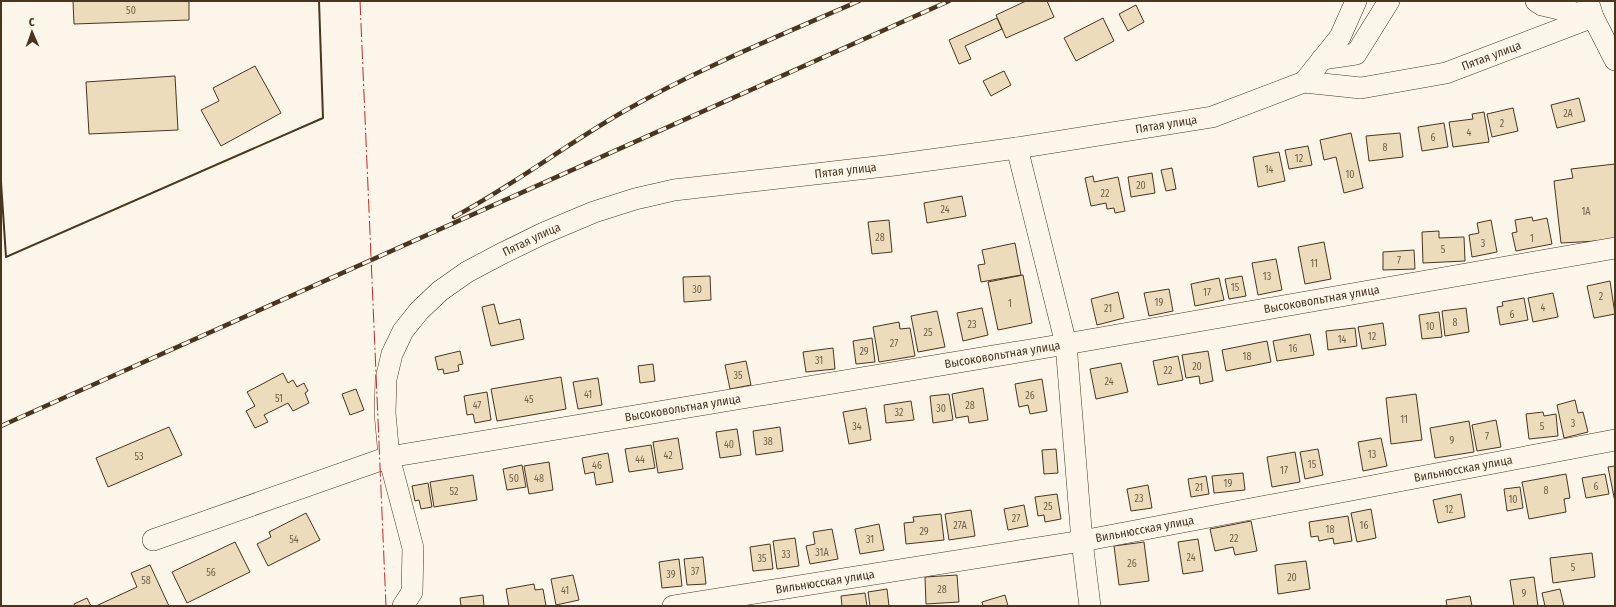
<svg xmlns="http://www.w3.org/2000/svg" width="1616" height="607" viewBox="0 0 1616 607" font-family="'Fira Sans Condensed',sans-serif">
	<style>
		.building { fill: #ecdcbc; stroke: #4a3520 }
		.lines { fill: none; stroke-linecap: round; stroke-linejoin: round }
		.minor-casing { stroke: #4a3520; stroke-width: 22 }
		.minor { stroke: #fbf6e9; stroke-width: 21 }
		.rail-casing { stroke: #4a3520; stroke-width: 4.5 }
		.rail { stroke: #fbf6e9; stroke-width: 3; stroke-dasharray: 9; stroke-linecap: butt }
		.wall { stroke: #4a3520; stroke-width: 2 }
		.power { stroke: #c62828; stroke-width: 1; stroke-dasharray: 14 3 2 3; stroke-linecap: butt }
		.labels { text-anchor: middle; stroke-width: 3; stroke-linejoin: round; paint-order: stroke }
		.number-label { font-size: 10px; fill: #725f47 }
		.street-label { font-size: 12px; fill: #4a3520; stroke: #fbf6e9 }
	</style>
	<rect width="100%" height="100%" fill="#fbf6e9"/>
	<path class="building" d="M73,1h116v19l-115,4z
		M1026,1h21l7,16 -48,21 -10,-23z
		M1136,5l8,17 -16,9 -9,-17z
		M997,18l5,11 -37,17 6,13 -12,5 -10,-24z
		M1103,18l11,23 -38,20 -12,-23z
		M255,66l26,47 -60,33 -20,-36 18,-9 -6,-13z
		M1004,71l7,14 -20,11 -8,-15z
		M175,76l3,54 -89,4 -3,-52z
		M1579,98l6,23 -28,7 -6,-23z
		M1513,108l5,23 -26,6 -5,-23z
		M1484,112l5,30 -36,5 -4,-25 24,-3 -1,-5z
		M1444,123l4,24 -26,4 -4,-24z
		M1351,133l12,55 -19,5 -8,-36 -12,3 -4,-20z
		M1400,133l3,24 -34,4 -3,-25z
		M1308,146l4,19 -23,4 -4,-19z
		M1279,152l6,29 -27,6 -5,-30z
		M1615,164v76l-54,3 -7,-62 19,-3 -2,-9z
		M1172,168l4,21 -10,2 -5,-21z
		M1152,173l3,20 -24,4 -3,-20z
		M1093,176l1,6 24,-5 7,34 -10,2 -1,-5 -7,1 -1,-6 -15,3 -6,-28z
		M962,196l4,20 -39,7 -3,-20z
		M1532,217l1,4 14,-3 5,26 -36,7 -4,-18 5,-1 -2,-12z
		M889,220l3,32 -20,2 -4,-32z
		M1491,220l6,32 -25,5 -3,-22 10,-2 -2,-10z
		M1439,231v7l25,-1 1,24 -42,2 -1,-31z
		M1324,242l7,37 -26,5 -7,-37z
		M1015,243l6,32 -40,7 -3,-17 7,-1 -3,-14z
		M1414,250l1,19 -32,1v-18z
		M1276,259l6,31 -24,5 -6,-32z
		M1023,275l9,48 -34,7 -10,-48z
		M710,276l1,24 -27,2 -1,-25z
		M1242,276l4,20 -17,3 -4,-20z
		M1219,278l5,22 -29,6 -4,-22z
		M1610,281l5,33 -21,4 -7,-32z
		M1169,289l4,22 -24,5 -5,-23z
		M1118,292l6,26 -27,7 -6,-26z
		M1553,293l5,24 -25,5 -5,-24z
		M1524,298l4,22 -28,5 -3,-18 6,-1 -1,-4z
		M494,304l5,20 21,-5 4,20 -33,7 -9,-39z
		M982,308l6,27 -25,6 -6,-28z
		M1466,308l3,24 -24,4 -3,-25z
		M937,311l8,36 -27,5 -7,-36z
		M1439,312l3,25 -20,2 -3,-24z
		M899,322l1,7 10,-1 5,28 -36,6 -6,-35z
		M1383,323l3,22 -24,4 -4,-22z
		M1355,328l2,18 -29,4 -2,-19z
		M1310,334l4,21 -37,6 -4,-20z
		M872,338l3,24 -19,2 -3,-23z
		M1267,341l4,21 -45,9 -4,-21z
		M833,348l2,21 -29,3 -3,-20z
		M460,351l3,13 -5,1 1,6 -15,3 -1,-5 -5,1 -3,-13z
		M1208,351l5,30 -13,3 -1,-8 -13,2 -4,-23z
		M1178,356l5,24 -25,5 -5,-24z
		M746,361l5,24 -21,4 -5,-24z
		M1121,363l7,29 -32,7 -6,-30z
		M653,364l2,17 -15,2 -2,-17z
		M283,373l5,10 5,-3 4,7 7,-4 4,8 -3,2 4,10 -16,8 -5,-8 -24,12 4,7 -13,6 -9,-17 9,-5 -8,-14z
		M561,377l5,32 -69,12 -6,-32z
		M598,378l4,27 -24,4 -5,-27z
		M1042,379l5,32 -17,3 -2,-9 -9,2 -4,-23z
		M983,388l5,32 -19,3 -1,-7 -12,2 -4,-24z
		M356,389l8,21 -14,5 -8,-21z
		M487,392l4,28 -16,3 -2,-9 -6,1 -3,-19z
		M949,394l4,26 -20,3 -3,-27z
		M1416,394l6,46 -31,4 -5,-46z
		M1575,400l3,13 5,-1 5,20 -24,6 -7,-33z
		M911,401l3,19 -28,3 -2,-18z
		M866,408l5,32 -22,4 -6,-32z
		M1543,412l1,4 12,-2 2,22 -29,3 -3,-25z
		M1496,420l5,27 -24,4 -5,-26z
		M1469,421l5,31 -39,6 -5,-30z
		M169,427l13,28 -74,32 -12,-29z
		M780,427l3,24 -27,4 -3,-24z
		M737,429l4,26 -21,3 -4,-26z
		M678,438l5,31 -25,4 -5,-31z
		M1381,438l6,28 -24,5 -5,-29z
		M651,445l4,23 -26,4 -4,-23z
		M1056,449l2,24 -14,1 -2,-24z
		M1318,449l5,26 -18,4 -5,-27z
		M1295,452l5,30 -28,5 -5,-30z
		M608,453l5,29 -17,3 -2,-13 -9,2 -3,-16z
		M549,462l4,28 -24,4 -5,-28z
		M522,465l4,22 -19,3 -4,-21z
		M1615,466v36l-7,-35z
		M1243,473l2,17 -31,3 -2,-17z
		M1566,474l4,24 -6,1 2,13 -37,7 -7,-37z
		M1605,474l4,20 -23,4 -4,-20z
		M473,475l4,25 -43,7 -4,-25z
		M1206,476l3,18 -18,3 -3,-18z
		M428,483l4,24 -11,2 -2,-9 -4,1 -3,-15z
		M1148,485l4,23 -21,3 -4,-22z
		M1520,487l3,21 -16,3 -3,-22z
		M1057,494l4,25 -16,3 -1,-7 -6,1 -3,-19z
		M1461,494l4,23 -27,6 -5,-23z
		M1024,505l4,21 -20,4 -4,-21z
		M1371,509l5,29 -19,4 -6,-29z
		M971,510l4,26 -26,4 -4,-26z
		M306,513l14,27 -52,26 -11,-22 14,-7 -2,-5z
		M941,514l3,26 -38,4 -2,-21 10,-1 -1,-5z
		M1348,516l4,25 -18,3 -1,-6 -14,3 -1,-5 -7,1 -2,-15z
		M1251,521l6,30 -22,4 -2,-8 -18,4 -5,-22z
		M879,524l5,26 -24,4 -5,-25z
		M832,529l6,30 -28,5 -4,-18 9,-2 -2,-12z
		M795,538l4,28 -22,3 -4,-28z
		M1198,539l5,32 -20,3 -5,-32z
		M235,542l15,30 -63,31 -15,-31z
		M1144,542l5,39 -30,4 -5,-39z
		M770,544l3,25 -20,2 -3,-24z
		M1592,553l3,24 -42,6 -3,-25z
		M703,557l3,27 -19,1 -3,-26z
		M679,559l3,27 -20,2 -3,-26z
		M1306,561l4,28 -32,5 -3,-29z
		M150,565l19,41h-73l41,-19 -6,-14z
		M573,575l6,25 -23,5 -5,-26z
		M957,575l2,27 -33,2 -1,-27z
		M1534,577l4,29h-24l-4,-26z
		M534,584l1,6 8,-1 3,17h-37l-3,-17z
		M887,589l2,17h-19l-2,-14z
		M1560,589l4,17h-19l-3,-13z
		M865,593l2,13h-25l-1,-10z
		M483,595l1,11h-23l-1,-8z
		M1005,595l3,11h-25l-1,-4z
		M1470,596l2,10h-25l-1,-6z
		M87,598l4,8h-16l-1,-2z"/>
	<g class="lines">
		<g class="minor-casing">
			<g id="minor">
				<path d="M1536,1l6,4 51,12 22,43"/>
				<path d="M1322,59l34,-5 33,-53"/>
				<path d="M1304,82l36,-45 16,-36"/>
				<path d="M1017,148l49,196 16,197 8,65"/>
				<path id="s1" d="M153,540l236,-83 677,-113 549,-96"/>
				<path id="s2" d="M403,606l9,-14 1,-44 -24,-91 -4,-44 1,-34 6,-25 11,-23 16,-20 21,-20 27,-19 34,-18 43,-21 50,-21 41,-13 39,-9 220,-25 123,-17 195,-31 92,-35 57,6 85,-15 147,-56 -5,-16"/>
				<path id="s3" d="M673,606l409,-65 533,-101"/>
			</g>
		</g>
		<use href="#minor" class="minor"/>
		<g class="rail-casing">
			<path id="rail" d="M454,217c58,-31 110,-71 167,-104 76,-44 158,-77 238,-112
				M1,426l948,-425"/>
		</g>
		<use href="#rail" class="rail"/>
		<path class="wall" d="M1,182l5,75 317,-139 -4,-117"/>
		<path class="power" d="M360,1l26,605"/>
	</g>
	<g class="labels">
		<g class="number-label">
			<text x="131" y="14">50</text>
			<text x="1568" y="117">2А</text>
			<text x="1502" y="127">2</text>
			<text x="1469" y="136">4</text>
			<text x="1433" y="141">6</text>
			<text x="1385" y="151">8</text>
			<text x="1299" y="162">12</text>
			<text x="1269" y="173">14</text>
			<text x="1350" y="178">10</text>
			<text x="1141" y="189">20</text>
			<text x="1105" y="197">22</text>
			<text x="945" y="213">24</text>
			<text x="1586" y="215">1А</text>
			<text x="880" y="241">28</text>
			<text x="1532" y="242">1</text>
			<text x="1483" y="247">3</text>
			<text x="1443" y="253">5</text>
			<text x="1399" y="264">7</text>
			<text x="1314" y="267">11</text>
			<text x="1267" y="280">13</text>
			<text x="1235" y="291">15</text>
			<text x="697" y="293">30</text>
			<text x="1207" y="296">17</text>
			<text x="1601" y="300">2</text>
			<text x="1159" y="306">19</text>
			<text x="1010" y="307">1</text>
			<text x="1543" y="311">4</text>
			<text x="1108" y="312">21</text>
			<text x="1512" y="318">6</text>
			<text x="1455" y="326">8</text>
			<text x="972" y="328">23</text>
			<text x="1430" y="330">10</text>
			<text x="928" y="336">25</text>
			<text x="1372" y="340">12</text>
			<text x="1342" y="343">14</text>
			<text x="894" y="347">27</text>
			<text x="1293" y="352">16</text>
			<text x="864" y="355">29</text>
			<text x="1247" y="360">18</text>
			<text x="819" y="364">31</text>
			<text x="1197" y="370">20</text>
			<text x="1168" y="374">22</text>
			<text x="738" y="379">35</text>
			<text x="1109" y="385">24</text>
			<text x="588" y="398">41</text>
			<text x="1030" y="399">26</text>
			<text x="279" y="402">51</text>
			<text x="529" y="403">45</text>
			<text x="477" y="409">47</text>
			<text x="970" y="409">28</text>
			<text x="941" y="412">30</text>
			<text x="899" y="416">32</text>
			<text x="1404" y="423">11</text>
			<text x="1573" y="427">3</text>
			<text x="857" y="430">34</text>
			<text x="1542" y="430">5</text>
			<text x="1487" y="440">7</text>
			<text x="1452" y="444">9</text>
			<text x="768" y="445">38</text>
			<text x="729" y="448">40</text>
			<text x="1372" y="458">13</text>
			<text x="668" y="459">42</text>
			<text x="139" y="460">53</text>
			<text x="640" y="463">44</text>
			<text x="1312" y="468">15</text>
			<text x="597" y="469">46</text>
			<text x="1284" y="474">17</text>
			<text x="514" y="482">50</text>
			<text x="539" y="482">48</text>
			<text x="1228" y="487">19</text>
			<text x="1596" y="490">6</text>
			<text x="1199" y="491">21</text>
			<text x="1546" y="494">8</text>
			<text x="454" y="495">52</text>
			<text x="1139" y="502">23</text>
			<text x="1513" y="503">10</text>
			<text x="1048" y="510">25</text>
			<text x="1449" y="513">12</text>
			<text x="1016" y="522">27</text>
			<text x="960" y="529">27А</text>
			<text x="1364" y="529">16</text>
			<text x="1330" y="533">18</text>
			<text x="924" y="535">29</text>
			<text x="1234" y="542">22</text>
			<text x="294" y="543">54</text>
			<text x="870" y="543">31</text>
			<text x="822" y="556">31А</text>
			<text x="786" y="558">33</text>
			<text x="1191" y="561">24</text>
			<text x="762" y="562">35</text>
			<text x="1132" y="567">26</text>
			<text x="1573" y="571">5</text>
			<text x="695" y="575">37</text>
			<text x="211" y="576">56</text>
			<text x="671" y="578">39</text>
			<text x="1292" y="581">20</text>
			<text x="146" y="584">58</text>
			<text x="942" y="593">28</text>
			<text x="565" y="594">41</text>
			<text x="1524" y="597">9</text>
		</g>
		<g class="street-label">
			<text dy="4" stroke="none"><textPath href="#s2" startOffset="1429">Пятая улица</textPath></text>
			<text dy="4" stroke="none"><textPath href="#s2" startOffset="1092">Пятая улица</textPath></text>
			<text dy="4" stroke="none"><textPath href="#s2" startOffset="768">Пятая улица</textPath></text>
			<text dy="4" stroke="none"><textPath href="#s2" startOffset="444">Пятая улица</textPath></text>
			<text dy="4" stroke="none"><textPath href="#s1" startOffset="1196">Высоковольтная улица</textPath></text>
			<text dy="4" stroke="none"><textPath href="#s1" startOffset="872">Высоковольтная улица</textPath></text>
			<text dy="4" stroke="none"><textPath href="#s1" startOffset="548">Высоковольтная улица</textPath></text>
			<text dy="4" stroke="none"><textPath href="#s3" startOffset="802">Вильнюсская улица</textPath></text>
			<text dy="4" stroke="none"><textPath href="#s3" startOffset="478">Вильнюсская улица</textPath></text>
			<text dy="4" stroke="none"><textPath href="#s3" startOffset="154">Вильнюсская улица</textPath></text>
		</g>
	</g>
	<rect width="1616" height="607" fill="none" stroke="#4a3520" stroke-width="4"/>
	<g transform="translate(32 32) rotate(358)" stroke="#fbf6e9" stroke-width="3" paint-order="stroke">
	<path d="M0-3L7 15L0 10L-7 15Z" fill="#4a3520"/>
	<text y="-6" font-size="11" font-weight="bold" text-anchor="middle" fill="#4a3520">С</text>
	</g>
</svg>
